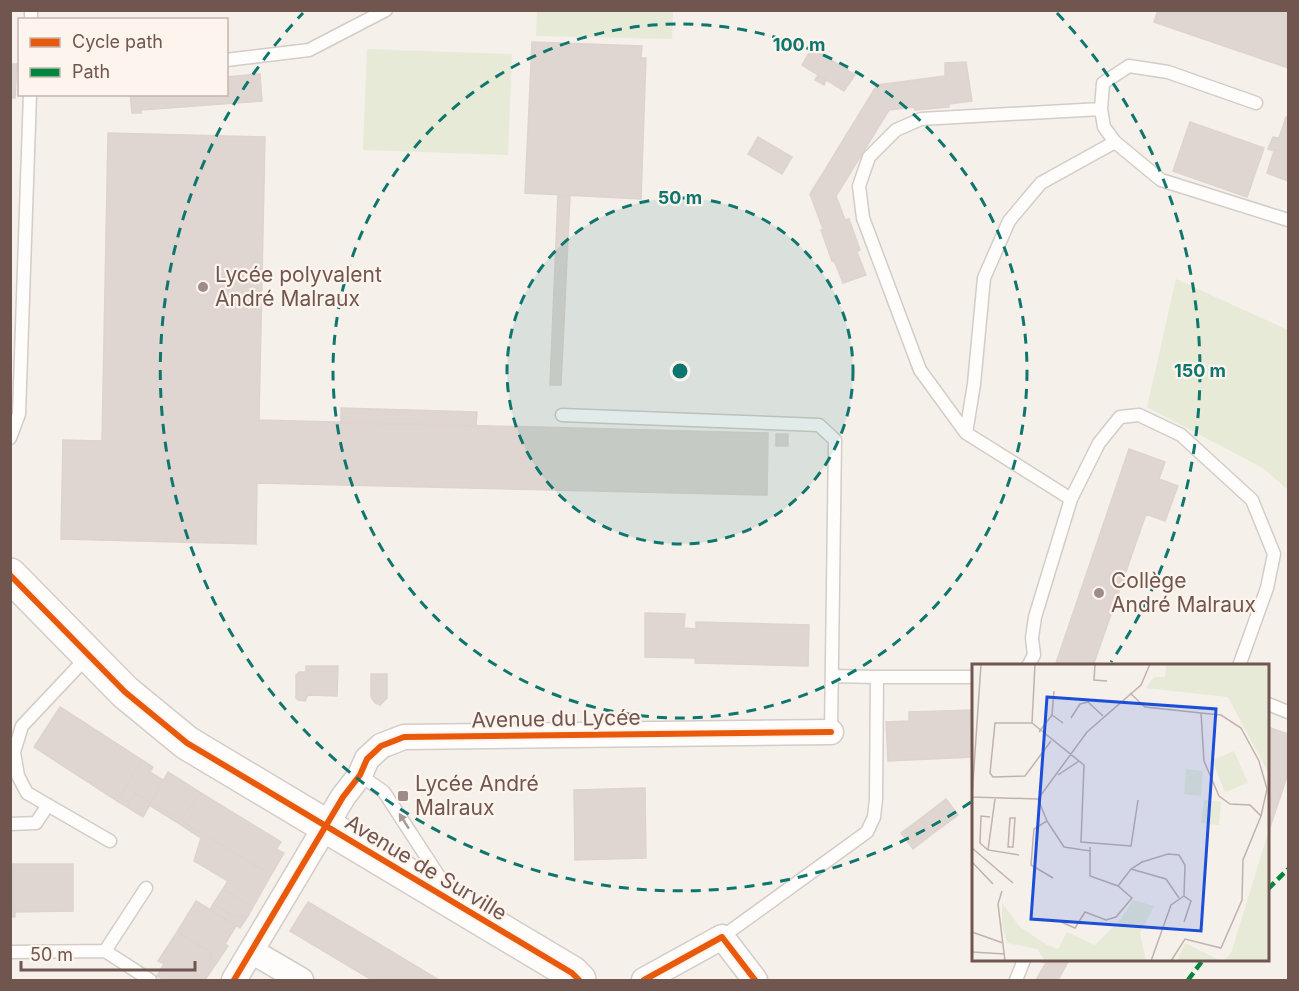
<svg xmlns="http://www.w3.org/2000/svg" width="1299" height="991" viewBox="0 0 1299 991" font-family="Inter,sans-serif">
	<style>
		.green { fill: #e6ead7 }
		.building { fill: #dfd6d1; stroke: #ded3ce; stroke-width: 1.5 }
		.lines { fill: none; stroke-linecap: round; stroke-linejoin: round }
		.lane-casing { stroke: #d3ccc7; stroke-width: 15 }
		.street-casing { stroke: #d3ccc7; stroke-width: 27 }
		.secondary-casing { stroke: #d5ccc8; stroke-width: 36 }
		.lane { stroke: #fefdfc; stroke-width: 12 }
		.street { stroke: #fefdfc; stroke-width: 24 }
		.secondary { stroke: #fefdfc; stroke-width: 33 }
		.quiet { stroke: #00873e; stroke-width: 4.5; stroke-dasharray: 9 4.5; stroke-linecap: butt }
		.cycleway-casing { stroke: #fdf5ed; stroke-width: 10 }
		.cycleway { stroke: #e8590c; stroke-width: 6 }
		.oneway { fill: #a99994 }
		.ring { fill: none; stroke: #0f766e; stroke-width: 3; stroke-dasharray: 10 8 }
		.poi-dot { fill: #a08c86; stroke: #fdf5ed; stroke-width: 2 }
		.labels { text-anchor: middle; stroke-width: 4.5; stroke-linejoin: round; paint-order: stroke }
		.poi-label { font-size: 21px; fill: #71564f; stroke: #fdf5ed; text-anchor: start }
		.street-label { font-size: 21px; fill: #71564f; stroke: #fdf5ed }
		.inset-road { fill: none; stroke: #c1b2ad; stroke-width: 1.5 }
		.view { fill: #1d4ed8; fill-opacity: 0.15; stroke: #1d4ed8; stroke-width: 3 }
		.inset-edge { fill: none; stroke: #71564f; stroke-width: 3 }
		.centre { fill: #0f766e; stroke: #fdf5ed; stroke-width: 3 }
		.ring-label { font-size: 18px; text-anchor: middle; font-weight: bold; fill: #0f766e; stroke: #fdf5ed; stroke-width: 4.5; stroke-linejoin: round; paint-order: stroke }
	</style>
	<rect width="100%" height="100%" fill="#f6f0eb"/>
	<path class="green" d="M537,11h136l-1,28 -136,-3z
		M367,49l145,5 -4,101 -145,-5z
		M1176,279l112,51v160l-25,-22 -116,-61z"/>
	<path class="building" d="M1158,10h130v58l-134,-46z
		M532,42l110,4 -1,12h5l-5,141 -116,-6z
		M812,48l43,27 -11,16 -42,-26z
		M966,62l6,39 -23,3v3l-34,3 -1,-3 -25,3 -53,86 9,24 4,-1 11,31 -3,2 9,23 -23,8 -9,-23 -2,1 -11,-31 2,-1 -13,-35 67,-109 68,-9v-13z
		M10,64h7l-2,34h-5z
		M260,74l2,27 -121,9v3h-9l-2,-19h96v-17z
		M818,75l8,5 -2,5 -9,-5z
		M1286,117l2,1v63l-21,-8 7,-22 -6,-2 5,-12 6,1z
		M1190,122l74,26 -17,49 -74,-26z
		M108,133l157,4 -6,283 509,13 -1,62 -510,-12 -1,61 -195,-5 2,-99 39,1z
		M758,137l34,20 -10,17 -34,-20z
		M558,195l12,1 -9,189h-11z
		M341,408l136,4 -1,14 -135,-3z
		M776,434h12v12h-12z
		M1129,449l36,13 -6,17 19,7 -13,35 -19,-7 -53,152h-38z
		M645,613l40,1 -1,14 12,1v-7l113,3 -1,41 -113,-3v-5l-50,-1z
		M306,666h32l-1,30 -29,-1 -3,6 -7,-1 -2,-2v-23l3,-3h7z
		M371,674h16v24l-7,7 -5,-2 -4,-6z
		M60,707l82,53 -25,41 -83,-54z
		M974,710v47l-86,4 -2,-39 23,-1v-9z
		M1268,727l20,7v40l-20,59z
		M142,760l11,7 -3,5 13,8 -12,23 -16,-10 -8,14 -10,-6z
		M168,772l33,21 -21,27 -29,-17z
		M645,788l1,70 -71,2 -1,-70z
		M135,793l16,10 -8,14 -16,-10z
		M201,793l80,49 -5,7 8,4 -13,22 -91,-55z
		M946,799l12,16 -27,20 -11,-16z
		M151,803l29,17 -2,3 -29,-18z
		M920,819l11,16 -18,14 -12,-16z
		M180,820l91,55 -18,32 -30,-18 5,-8 -34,-20 7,-23 -23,-15z
		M10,864h63v47l-58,1v5h-5z
		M223,889l30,18 -5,9 -11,2 -24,-14z
		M196,901l40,25 -11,18 3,2 -17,25v-19l-34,-20z
		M308,902l66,39 65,39h-67l-82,-49z
		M213,904l24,14 11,-2 -8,12 -30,-18z
		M177,932l34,20v19l-6,9h-41l-7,-4 7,-12 -6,-3z
		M1040,960h29l-11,20h-22l10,-17z"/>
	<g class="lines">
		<g class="lane-casing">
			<path id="lane" d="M31,20v-10
				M226,60l83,-10 77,-40
				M1101,109l3,18 11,15 46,38 127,40
				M562,415l257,10 16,15 -4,292
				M966,433l8,-49 10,-106 25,-57 32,-38 74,-41
				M10,438l9,-24 11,-320
				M1071,499l-105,-66 -46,-63 -57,-152 -4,-32 10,-29 27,-27 25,-11 180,-10 2,-26 26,-17 39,6 88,31
				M88,656l-66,70 -8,26 4,24 9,17 83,48
				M1028,666l6,-11 -2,-17 3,-21 36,-118 28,-56 21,-26 19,-2 42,20 71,65 22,54 -7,34 -28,78
				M877,677h97
				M1268,704l20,8
				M360,775l24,17 62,95
				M10,824l26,-1 12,-18
				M722,937l145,-105 7,-15 2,-18 1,-122 -45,-1
				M105,951l45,29
				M10,952l95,-1 41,-63
				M1016,980l8,-20"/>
		</g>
		<g class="street-casing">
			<path id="street" d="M253,952l48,28
				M234,980l109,-183 17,-22 7,-16 14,-13 23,-9 427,-5
				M644,980l78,-43 33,43"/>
		</g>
		<g class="secondary-casing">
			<path id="secondary" d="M10,575l115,117 62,51 385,230 7,7"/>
		</g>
		<use href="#lane" class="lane"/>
		<use href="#street" class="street"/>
		<use href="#secondary" class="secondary"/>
		<path class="quiet" d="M1268,889l20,-20
			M1188,980l15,-20"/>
		<g class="cycleway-casing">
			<path id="cycleway" d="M10,575l115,117 62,51 385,230 7,7
				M234,980l109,-183 17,-22 7,-16 14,-13 23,-9 427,-5
				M644,980l78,-43 33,43"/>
		</g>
		<use href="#cycleway" class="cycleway"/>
	</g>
	<defs><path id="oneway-solid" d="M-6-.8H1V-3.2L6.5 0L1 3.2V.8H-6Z" transform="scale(1.5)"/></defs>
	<use class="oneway" href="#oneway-solid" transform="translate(404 821) rotate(-123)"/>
	<circle cx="680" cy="371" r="173" fill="#0f766e" fill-opacity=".12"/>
	<g class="ring">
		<circle cx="680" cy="371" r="173"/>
		<circle cx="680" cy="371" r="347"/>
		<path d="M971 802A520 520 0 0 1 303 13M1057 13A520 520 0 0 1 1111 662"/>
	</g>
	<g class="poi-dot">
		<circle cx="203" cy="287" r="6"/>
		<circle cx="1099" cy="593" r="6"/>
		<rect x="397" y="790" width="12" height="12" rx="3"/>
	</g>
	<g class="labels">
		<g class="poi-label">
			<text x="215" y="282">Lycée polyvalent<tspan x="215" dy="24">André Malraux</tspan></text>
			<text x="1111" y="588">Collège<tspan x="1111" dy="24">André Malraux</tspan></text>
			<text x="415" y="791">Lycée André<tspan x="415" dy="24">Malraux</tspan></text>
		</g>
		<g class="street-label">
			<text transform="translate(556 719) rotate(-1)" y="7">Avenue du Lycée</text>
			<text transform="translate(426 868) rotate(31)" y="7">Avenue de Surville</text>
		</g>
	</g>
	<g transform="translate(972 664)">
		<rect width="297" height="297" fill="#f6f0eb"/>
		<path d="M297,0v110l-41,-77 -82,-9 8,-11h11l1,-12zM262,87l14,32 -23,9 -13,-32zM214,105l17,2 -2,25 -17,-2zM232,136l17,2 -2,23 -18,-2zM297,166v131h-45l7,-8zM161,236l21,6 -14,27 6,28h-101l-8,-12 -30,-6 -5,-18v-22l18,24 27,18 11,4 9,-17 28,13 26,-26zM213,279l36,18h-44z" fill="#e6ead7"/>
		<path class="inset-road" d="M63,0l-3,59h-37l-5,50 3,4 32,-1 26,-35M123,0l-1,16 13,1M82,27l-2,24 11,8M158,29l15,14 56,6 3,48 15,35 11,8 20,1 11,11 -18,44 -1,40 -21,48 -36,-9 -14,22M229,49l20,2 20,13 18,33 8,28 -6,27M99,54l9,-14 8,-2 15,14M60,59l52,42 -3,77 50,4 7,-46M67,68l13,-17M86,111l21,-14M0,133l66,2 49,-67 54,-47 9,-21M0,133l9,-133M23,135l-7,51 31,5M66,135l9,22 -13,8 -3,36 22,13M38,154h5l-2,29h-5zM75,157l17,26 26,4v-4M0,184l41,35M16,186l-8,-7 1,-27 9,1M0,198l21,22M159,205l35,10 13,19M146,222l13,-17 11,-7 26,-8 11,1 6,10 -1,31 7,5 -7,21M30,227l-4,13 7,57M89,258l14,6 10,-16 21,8 10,-3 16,-19 -14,-12 -28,-10v-25M0,268l31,11M0,288l33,2M179,297l20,-56 13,-9"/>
		<path class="view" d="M75,33l169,12 -15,222 -170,-12z"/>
		<rect width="297" height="297" class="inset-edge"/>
	</g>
	<circle cx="680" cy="371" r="9" class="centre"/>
	<g class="ring-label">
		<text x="799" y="51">100 m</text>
		<text x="680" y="204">50 m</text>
		<text x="1200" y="377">150 m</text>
	</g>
	<rect width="1299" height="991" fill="none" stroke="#71564f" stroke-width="24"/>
	<rect x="18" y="18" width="210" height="78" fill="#fdf5ed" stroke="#c5b5ae" stroke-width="1.5"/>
	<rect x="30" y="38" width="30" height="9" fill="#e8590c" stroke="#c5b5ae" stroke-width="1.5"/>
	<text x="72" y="48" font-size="18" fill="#71564f">Cycle path</text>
	<rect x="30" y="68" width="30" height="9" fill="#00873e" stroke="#c5b5ae" stroke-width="1.5"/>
	<text x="72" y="78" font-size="18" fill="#71564f">Path</text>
	<path d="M21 961v9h174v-9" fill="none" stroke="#71564f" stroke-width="3"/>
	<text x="30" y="961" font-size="18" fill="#71564f" stroke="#fdf5ed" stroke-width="4.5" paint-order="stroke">50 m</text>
</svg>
